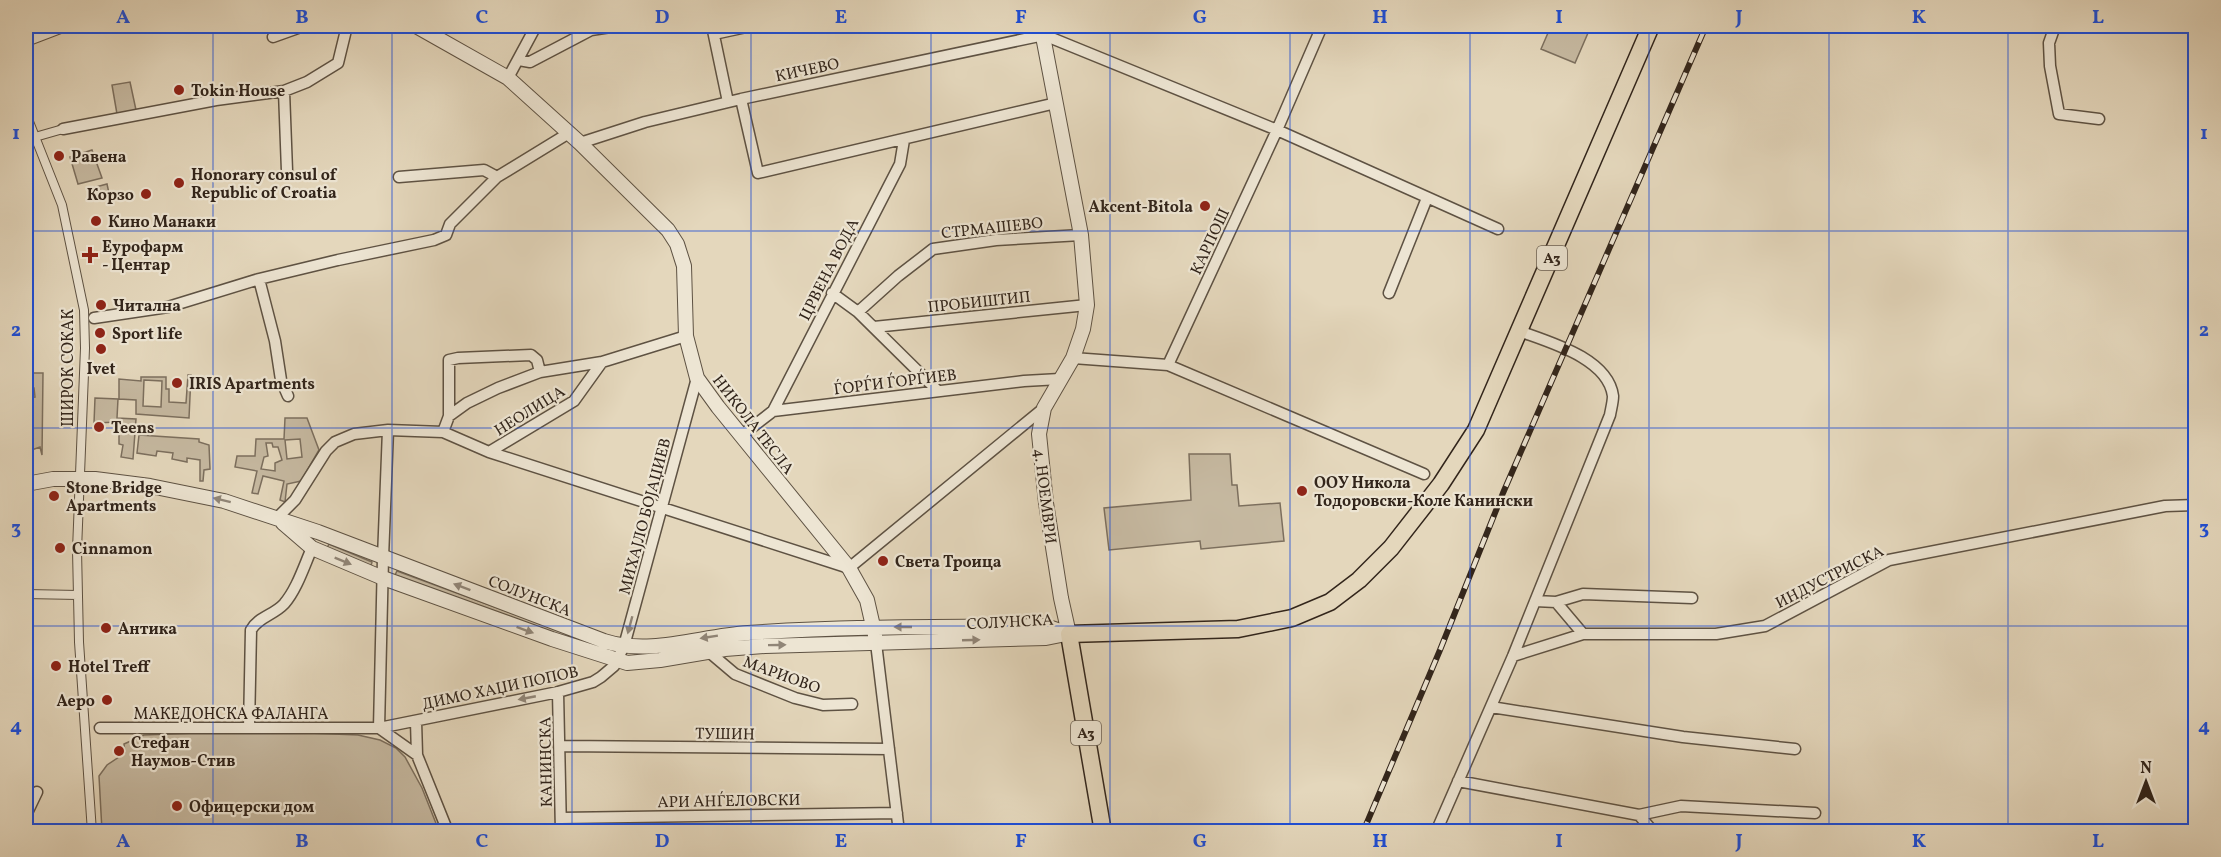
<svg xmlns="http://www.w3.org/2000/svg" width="2221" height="857" viewBox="0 0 2221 857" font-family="Vollkorn,serif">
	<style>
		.green { fill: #c6b9a1; stroke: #7c6f5e; stroke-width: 1.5; fill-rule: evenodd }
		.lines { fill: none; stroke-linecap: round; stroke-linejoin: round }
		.pedestrian-casing { stroke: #5e5243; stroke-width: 10 }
		.minor-casing { stroke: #5e5243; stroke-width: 13 }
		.tertiary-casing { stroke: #5e5243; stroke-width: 16 }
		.primary-casing { stroke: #32251b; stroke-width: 19 }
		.pedestrian { stroke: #ede5d3; stroke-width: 8 }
		.minor { stroke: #ede5d3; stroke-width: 10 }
		.tertiary { stroke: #ede5d3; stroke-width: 14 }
		.primary { stroke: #e4d7bc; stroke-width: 16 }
		.rail-casing { stroke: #32251b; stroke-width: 6 }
		.rail { stroke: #ede5d3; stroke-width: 4; stroke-dasharray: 11; stroke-linecap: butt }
		.oneway { fill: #908577 }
		.grid { fill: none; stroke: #1d4ed8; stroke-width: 1.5; stroke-opacity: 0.55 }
		.poi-dot { fill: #8f2418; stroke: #ede5d3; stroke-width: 2 }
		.labels { text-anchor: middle; stroke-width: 4.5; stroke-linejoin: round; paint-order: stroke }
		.shield { fill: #ede5d3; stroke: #6a5f52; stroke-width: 1.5 }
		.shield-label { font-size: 15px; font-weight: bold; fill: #32251b }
		.street-label { font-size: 16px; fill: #32251b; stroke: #ede5d3 }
		.poi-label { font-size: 16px; font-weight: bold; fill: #32251b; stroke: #ede5d3; text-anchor: start }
		.neatline { fill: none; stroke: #1d4ed8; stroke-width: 2 }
		.grid-label { font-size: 20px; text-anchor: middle; font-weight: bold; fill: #1d4ed8 }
	</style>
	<rect width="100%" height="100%" fill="#e4d7bc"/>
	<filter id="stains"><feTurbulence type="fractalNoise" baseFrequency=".00333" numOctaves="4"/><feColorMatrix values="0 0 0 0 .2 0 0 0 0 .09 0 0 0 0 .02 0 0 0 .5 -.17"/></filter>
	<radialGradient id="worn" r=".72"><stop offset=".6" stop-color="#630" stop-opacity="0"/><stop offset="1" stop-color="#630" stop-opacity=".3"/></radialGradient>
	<path class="green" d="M1551,26h40l-16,37 -34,-14z
		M130,82l6,28 -19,4 -5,-29z
		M92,150l10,28 -24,6 -8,-27z
		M107,184l3,14 -16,-1 -2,-9z
		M26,373h17l-1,82 -2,-8 -14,5v-54l9,-1 -1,-9 -8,1z
		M188,375h3l-2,43 -53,-4v-14l-17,-1v-20l22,2v-4h25v12h3v13l17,1zM144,380l18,1 -1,26 -18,-1z
		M95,398l23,1 -1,19 19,1 -3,40 -12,-2 2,-12 -4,-1v-22l-25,1z
		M285,418h22l12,32 -18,31 -14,3 -2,18 -5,-2 4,-19 -21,-5 -5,18 -6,-1 5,-22 -22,-4 2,-11h18l1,-17h28zM300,439l2,18 -15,2 -2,-19zM266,443h6l1,4h5l4,13 -7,3v8l-14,-2 3,-12 4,-1z
		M139,435l60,4v3l10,3 1,24 -6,1 -1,11h-3v-21l-13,-2v4l-15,-3 1,-6 -16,-2 -1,5 -19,-3z
		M1189,454h41l2,31h5l2,21 41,-3 4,38 -83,8 -1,-8 -91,9 -5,-42 87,-8z
		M329,544l43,18 -1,4 -44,-18z
		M397,571l201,74 -1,4 -202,-74z
		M196,733h112l50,2 22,5 16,8 9,9 17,31 17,43h-337l-3,-55 8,-11 18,-12 -1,-9 20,-9z"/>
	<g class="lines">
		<g class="pedestrian-casing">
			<path id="pedestrian" d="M26,114l36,91 22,105 1,38 -8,202 2,92 13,190
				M35,137l28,-8
				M26,594l52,1"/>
		</g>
		<g class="minor-casing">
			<path id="minor" d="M712,26l16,76
				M2055,26l-6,17 1,23 9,48 40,5
				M714,34l37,-8
				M273,37l28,-10 37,-1
				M519,60l11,2 61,-32 26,-4
				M508,78l28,-52
				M284,91l3,80
				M741,99l17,74 298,-70
				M63,129l153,-29 68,-9 23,-9 31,-19 9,-37
				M580,143l65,-21 96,-23 303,-64 233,95 221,99
				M399,177l85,-7 13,7
				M259,279l16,62 6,39 7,16
				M832,293l26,19 80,79
				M1389,293l38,-95
				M858,312l40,-36 35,-27 63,-9 85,-5
				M94,318l74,-11 91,-28 79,-19 96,-20 12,-5 4,-11 47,-47 72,-44
				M874,327l213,-22
				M1073,358l95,7 256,109
				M1168,365l109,-235 45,-104
				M773,411l127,-247 4,-24
				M449,416l18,-13 31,-15 42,-16 62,-10 84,-26
				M443,432l6,-16v-56l9,-2 73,-3 6,5 3,12
				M742,435l31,-24 251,-30 36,-2
				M489,452l85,-51 28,-39
				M277,518l18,-18 31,-49 9,-9 19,-8 34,-4
				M1535,601l21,1 27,-8 109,4
				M1556,602l27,32
				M876,643l23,189
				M709,652l26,22 60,24 28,7 29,-1
				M1513,656l70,-22h133l49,-8 124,-66 276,-54 31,-1
				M558,692l3,140
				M1491,707l192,30 112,12
				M416,721l1,34 31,77
				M100,728h279l179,-36 35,-10 8,-5 13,-11 10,-20 73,-268
				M249,728l2,-98c7,-13 23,-15 33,-26 13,-15 20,-38 28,-56
				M560,746l329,3
				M417,755l-38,-27 4,-170 5,-128 55,2 46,20 360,116 195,-160
				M1458,781l181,34 42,-9 134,7
				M26,815l11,-23
				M1639,815l11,13 10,4
				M561,818l336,-5
				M1436,832l77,-176 97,-241c1,-6 3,-13 3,-19 -5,-38 -64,-54 -94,-65"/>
		</g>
		<g class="tertiary-casing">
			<path id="tertiary" d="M416,26l92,52 72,65 88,87 9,14 7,22 2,70 11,42 21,29 131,161 18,32 8,35
				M1041,26l40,209 6,70 -4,24 -10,29 -29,50 -5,26 7,69 15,95 8,36
				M26,39l34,-13
				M26,484l27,-5h42l55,7 74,15 94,31 286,109c47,15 96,-5 144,-8 99,-7 199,-6 298,-7l23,8
				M283,523l29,25 71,30 169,61 75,24 33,-3 65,-11 40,-3 281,-8 20,-4"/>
		</g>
		<g class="primary-casing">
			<path id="primary" d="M1103,832l-34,-198 169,-5 54,-11 38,-16 29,-22 32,-32 50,-64 35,-54 175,-404"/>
		</g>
		<use href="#pedestrian" class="pedestrian"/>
		<use href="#minor" class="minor"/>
		<use href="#tertiary" class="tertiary"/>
		<use href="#primary" class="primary"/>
		<g class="rail-casing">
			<path id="rail" d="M1363,832l77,-182 63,-157 203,-467"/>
		</g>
		<use href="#rail" class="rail"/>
	</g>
	<defs><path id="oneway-solid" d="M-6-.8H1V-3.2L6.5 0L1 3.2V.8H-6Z" transform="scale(1.5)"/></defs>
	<g class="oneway">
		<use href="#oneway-solid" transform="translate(222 500) rotate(-166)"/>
		<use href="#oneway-solid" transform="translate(343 561) rotate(22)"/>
		<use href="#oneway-solid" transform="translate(462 587) rotate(-159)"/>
		<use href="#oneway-solid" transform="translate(630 625) rotate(105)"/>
		<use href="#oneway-solid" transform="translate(903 627) rotate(180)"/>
		<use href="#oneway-solid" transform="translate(525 630) rotate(20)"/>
		<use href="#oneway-solid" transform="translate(709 637) rotate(171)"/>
		<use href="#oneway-solid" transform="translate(971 640) rotate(-2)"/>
		<use href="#oneway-solid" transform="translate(777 645) rotate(-1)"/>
		<use href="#oneway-solid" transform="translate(527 698) rotate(169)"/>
	</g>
	<path class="grid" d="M213,26v806M392,26v806M572,26v806M751,26v806M931,26v806M1110,26v806M1290,26v806M1470,26v806M1649,26v806M1829,26v806M2008,26v806M26,231h2170M26,428h2170M26,626h2170"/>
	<g class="poi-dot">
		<circle cx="179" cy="90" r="6"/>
		<circle cx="59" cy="156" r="6"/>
		<circle cx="179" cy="183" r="6"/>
		<circle cx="146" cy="194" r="6"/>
		<circle cx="1205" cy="206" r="6"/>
		<circle cx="96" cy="221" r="6"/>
		<path d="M87 246h6v6h6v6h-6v6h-6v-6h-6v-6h6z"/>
		<circle cx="101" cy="305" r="6"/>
		<circle cx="100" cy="333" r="6"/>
		<circle cx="101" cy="349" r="6"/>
		<circle cx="177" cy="383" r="6"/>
		<circle cx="99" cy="427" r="6"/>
		<circle cx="1302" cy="491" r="6"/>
		<circle cx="54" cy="496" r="6"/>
		<circle cx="60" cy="548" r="6"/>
		<circle cx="883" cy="561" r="6"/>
		<circle cx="106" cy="628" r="6"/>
		<circle cx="56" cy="666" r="6"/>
		<circle cx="107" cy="700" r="6"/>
		<circle cx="119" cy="751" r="6"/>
		<circle cx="177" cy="806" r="6"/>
	</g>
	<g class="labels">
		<g class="shield">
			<rect x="1537" y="246" width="30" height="24" rx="4.5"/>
			<rect x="1071" y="721" width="30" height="24" rx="4.5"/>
		</g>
		<g class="shield-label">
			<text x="1552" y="263">A3</text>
			<text x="1086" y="738">A3</text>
		</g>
		<g class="street-label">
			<text transform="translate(807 69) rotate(-12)" y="6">КИЧЕВО</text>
			<text transform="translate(992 227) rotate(-6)" y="6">СТРМАШЕВО</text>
			<text transform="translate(1209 241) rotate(-65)" y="6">КАРПОШ</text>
			<text transform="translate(828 269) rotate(-63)" y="6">ЦРВЕНА ВОДА</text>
			<text transform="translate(979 301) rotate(-6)" y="6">ПРОБИШТИП</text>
			<text transform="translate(67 368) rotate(-90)" y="6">ШИРОК СОКАК</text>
			<text transform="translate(895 381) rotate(-7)" y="6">ЃОРЃИ ЃОРЃИЕВ</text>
			<text transform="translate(529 410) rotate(-32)" y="6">НЕОЛИЦА</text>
			<text transform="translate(754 424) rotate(52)" y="6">НИКОЛА ТЕСЛА</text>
			<text transform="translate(1046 496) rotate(83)" y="6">4. НОЕМВРИ</text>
			<text transform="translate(644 516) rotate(-75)" y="6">МИХАЈЛО БОЈАЏИЕВ</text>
			<text transform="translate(1829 576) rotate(-27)" y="6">ИНДУСТРИСКА</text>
			<text transform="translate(530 595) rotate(21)" y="6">СОЛУНСКА</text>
			<text transform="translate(1010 621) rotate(-3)" y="6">СОЛУНСКА</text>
			<text transform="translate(782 674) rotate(20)" y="6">МАРИОВО</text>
			<text transform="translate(500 687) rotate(-12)" y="6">ДИМО ХАЏИ ПОПОВ</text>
			<text x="231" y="719">МАКЕДОНСКА ФАЛАНГА</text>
			<text transform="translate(725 733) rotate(1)" y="6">ТУШИН</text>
			<text transform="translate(545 762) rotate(-91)" y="6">КАНИНСКА</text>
			<text transform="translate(729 800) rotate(-1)" y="6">АРИ АНЃЕЛОВСКИ</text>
		</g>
		<g class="poi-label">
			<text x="191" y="96">Tokin House</text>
			<text x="71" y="162">Равена</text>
			<text x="191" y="180">Honorary consul of<tspan x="191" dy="18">Republic of Croatia</tspan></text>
			<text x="134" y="200" text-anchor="end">Корзо</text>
			<text x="1193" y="212" text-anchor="end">Akcent-Bitola</text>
			<text x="108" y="227">Кино Манаки</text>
			<text x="102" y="252">Еурофарм<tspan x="102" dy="18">- Центар</tspan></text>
			<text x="113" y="311">Читална</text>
			<text x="112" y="339">Sport life</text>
			<text x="101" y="374" text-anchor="middle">Ivet</text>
			<text x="189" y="389">IRIS Apartments</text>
			<text x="111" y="433">Teens</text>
			<text x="1314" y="488">ООУ Никола<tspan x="1314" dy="18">Тодоровски-Коле Канински</tspan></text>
			<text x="66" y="493">Stone Bridge<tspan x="66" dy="18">Apartments</tspan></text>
			<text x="72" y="554">Cinnamon</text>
			<text x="895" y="567">Света Троица</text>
			<text x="118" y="634">Антика</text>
			<text x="68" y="672">Hotel Treff</text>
			<text x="95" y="706" text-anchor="end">Аеро</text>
			<text x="131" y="748">Стефан<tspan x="131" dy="18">Наумов-Стив</tspan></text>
			<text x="189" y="812">Офицерски дом</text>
		</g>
	</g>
	<rect width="2221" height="857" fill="none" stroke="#e4d7bc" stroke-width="66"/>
	<g transform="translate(2146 782)" stroke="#ede5d3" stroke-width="4.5" paint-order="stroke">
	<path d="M0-4.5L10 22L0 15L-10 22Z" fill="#32251b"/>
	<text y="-9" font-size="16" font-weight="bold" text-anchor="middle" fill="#32251b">N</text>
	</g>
	<rect x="33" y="33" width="2155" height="791" class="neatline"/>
	<g class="grid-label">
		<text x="123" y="23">A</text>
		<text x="302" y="23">B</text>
		<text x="482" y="23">C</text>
		<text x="662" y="23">D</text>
		<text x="841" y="23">E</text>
		<text x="1021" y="23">F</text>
		<text x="1200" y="23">G</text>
		<text x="1380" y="23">H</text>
		<text x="1559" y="23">I</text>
		<text x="1739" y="23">J</text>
		<text x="1919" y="23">K</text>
		<text x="2098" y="23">L</text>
		<text x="16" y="139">1</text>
		<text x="2204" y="139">1</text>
		<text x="16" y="336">2</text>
		<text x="2204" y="336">2</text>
		<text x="16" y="534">3</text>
		<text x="2204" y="534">3</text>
		<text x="16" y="732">4</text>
		<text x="2204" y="732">4</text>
		<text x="123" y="847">A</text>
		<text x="302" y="847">B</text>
		<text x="482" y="847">C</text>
		<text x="662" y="847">D</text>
		<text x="841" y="847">E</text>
		<text x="1021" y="847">F</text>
		<text x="1200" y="847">G</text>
		<text x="1380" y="847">H</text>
		<text x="1559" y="847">I</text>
		<text x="1739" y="847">J</text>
		<text x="1919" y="847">K</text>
		<text x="2098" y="847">L</text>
	</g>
	<rect width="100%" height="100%" filter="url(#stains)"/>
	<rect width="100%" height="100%" fill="url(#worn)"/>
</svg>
